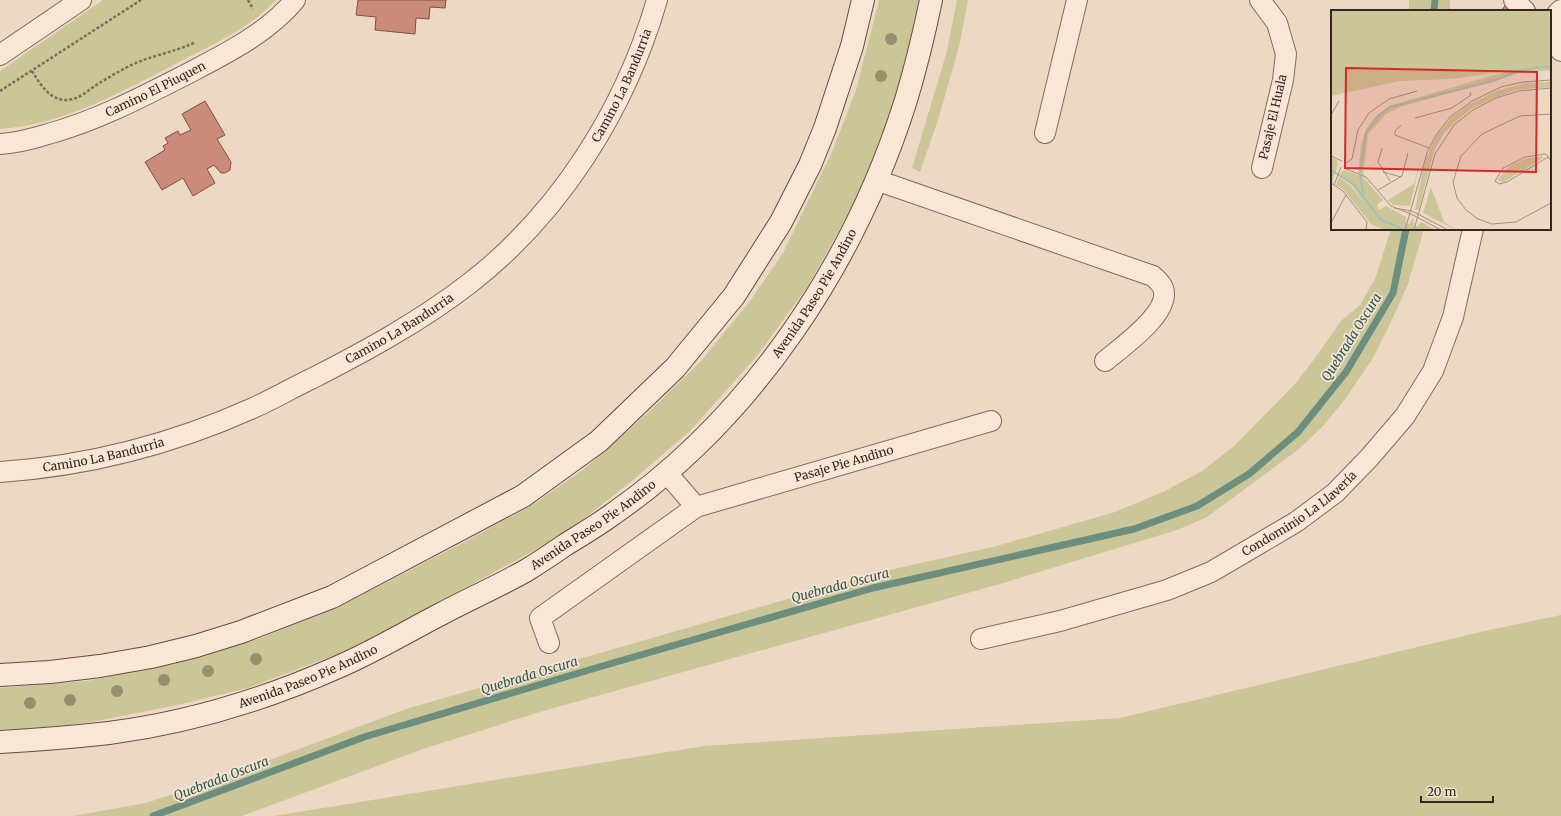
<svg xmlns="http://www.w3.org/2000/svg" width="1561" height="816" viewBox="0 0 1561 816" font-family="Merriweather,serif">
	<style>
		.green { fill: #cbc698 }
		.lines { fill: none; stroke-linecap: round; stroke-linejoin: round }
		.stream { stroke: #6c8e7f; stroke-width: 7 }
		.building { fill: #ca8b7a; stroke: #854e41 }
		.street-casing { stroke: #87695b; stroke-width: 22 }
		.secondary-casing { stroke: #694a3e; stroke-width: 24 }
		.path { stroke: #87695b; stroke-width: 2.5; stroke-dasharray: 3 2; stroke-linecap: butt }
		.street { stroke: #f8e7d7; stroke-width: 20 }
		.secondary { stroke: #f8e7d7; stroke-width: 22 }
		.tree { fill: #978f6d }
		.labels { text-anchor: middle; stroke-width: 3.5; stroke-linejoin: round; paint-order: stroke }
		.street-label { font-size: 12px; fill: #37251e; stroke: #f5e4d3 }
		.water-label { font-size: 13px; font-style: italic; fill: #2e574c; stroke: #f5e4d3 }
		.inset-river { fill: none; stroke: #a5c0b3; stroke-width: 2 }
		.inset-road { fill: none; stroke: #a49082; stroke-width: 1 }
		.view { fill: #d62828; fill-opacity: 0.15; stroke: #d62828; stroke-width: 2 }
		.inset-edge { fill: none; stroke: #37251e; stroke-width: 2 }
	</style>
	<rect width="100%" height="100%" fill="#edd8c4"/>
	<path class="green" d="M103,0h173c-26,28 -64,45 -97,62 -58,30 -113,62 -179,67v-58z
		M879,0h42l-12,55 -25,82 -30,67 -46,82 -51,70 -67,75 -57,49 -67,53 -163,89 -65,32 -90,34 -75,18 -82,16 -39,5 -52,3v-42l87,-7 89,-18 82,-24 80,-32 123,-63 76,-42 47,-33 65,-57 52,-51 49,-60 33,-48 49,-101 24,-62z
		M957,0h11l-9,47 -21,73 -18,52 -8,-4 35,-117z
		M1409,0h41v11h-41z
		M1391,229h33l-16,55 -18,40 -17,34 -27,40 -23,28 -24,23 -92,68 -30,13 -177,54 -457,127 -117,37 -184,68h-169l73,-13 78,-26 182,-68 479,-138 108,-24 122,-35 50,-21 37,-20 32,-25 61,-62 20,-26 26,-37 19,-16 15,-26z
		M1561,615v201h-1287l430,-70 416,-28 360,-86z"/>
	<g class="lines">
		<path class="stream" d="M1434,11l1,-11
			M153,816l211,-79 235,-70 274,-79 261,-59 63,-23 52,-32 49,-42 48,-60 47,-79 13,-64"/>
	</g>
	<path class="building" d="M358,0h88l-1,8 -15,-1 -1,12 -13,-1 -1,16 -40,-4 1,-13 -20,-2z
		M1507,3l9,8h-15z
		M205,101l20,34 -8,4 14,23 -1,8 -5,3h-4l-7,-8 -7,4 8,14 -22,13 -10,-18 -21,12 -17,-28 20,-12 -2,-4 5,-3 -3,-5 13,-7 2,4 11,-5 -9,-16z"/>
	<g class="lines">
		<g class="street-casing">
			<g id="street">
				<path d="M1260,0l17,23 9,31 -3,26 -21,88"/>
				<path d="M1514,0l11,11"/>
				<path d="M1561,10c-13,11 -13,29 0,41"/>
				<path d="M0,55l81,-55"/>
				<path d="M1045,133l32,-133"/>
				<path id="s1" d="M0,144c16,-1 32,-5 48,-10 48,-13 92,-36 137,-59 38,-20 82,-41 110,-75"/>
				<path d="M876,180l277,96c3,3 8,7 10,12 9,24 -41,59 -58,73"/>
				<path id="s2" d="M0,472c88,-6 173,-28 253,-64 20,-9 39,-20 58,-29 55,-28 110,-58 159,-96 90,-70 155,-173 187,-283"/>
				<path d="M666,472l30,35"/>
				<path id="s3" d="M981,639l79,-18 107,-31 44,-18 85,-50 39,-29 34,-35 36,-42 28,-45 20,-54 20,-88"/>
				<path id="s4" d="M549,643l-9,-25 156,-111 295,-86"/>
			</g>
		</g>
		<g class="secondary-casing">
			<g id="secondary">
				<path d="M0,675l50,-3 50,-6 51,-9 45,-11 45,-14 91,-35 191,-101 76,-55 76,-73 59,-72 47,-74 29,-57 15,-37 27,-82 11,-46"/>
				<path id="s5" d="M0,742c36,-2 73,-5 109,-9 78,-10 157,-34 229,-66 35,-15 68,-35 103,-53 28,-15 58,-28 86,-44 13,-8 25,-16 38,-25 16,-10 33,-20 48,-31 141,-98 242,-252 293,-414 10,-33 18,-66 25,-100"/>
			</g>
		</g>
		<path class="path" d="M248,0l5,9
			M32,71c8,13 18,30 36,29 12,-1 20,-10 30,-16 13,-8 26,-16 40,-22 18,-7 38,-11 56,-19
			M0,91l141,-91"/>
		<use href="#street" class="street"/>
		<use href="#secondary" class="secondary"/>
	</g>
	<g class="tree">
		<circle cx="891" cy="39" r="6"/>
		<circle cx="881" cy="76" r="6"/>
		<circle cx="256" cy="659" r="6"/>
		<circle cx="208" cy="671" r="6"/>
		<circle cx="164" cy="680" r="6"/>
		<circle cx="117" cy="691" r="6"/>
		<circle cx="70" cy="700" r="6"/>
		<circle cx="30" cy="703" r="6"/>
	</g>
	<g class="labels">
		<g class="street-label">
			<text dy="4" stroke="none"><textPath href="#s2" startOffset="765">Camino La Bandurria</textPath></text>
			<text dy="4" stroke="none"><textPath href="#s1" startOffset="166">Camino El Piuquen</textPath></text>
			<text transform="translate(1273 117) rotate(-77)" y="4">Pasaje El Huala</text>
			<text dy="4" stroke="none"><textPath href="#s5" startOffset="965">Avenida Paseo Pie Andino</textPath></text>
			<text dy="4" stroke="none"><textPath href="#s2" startOffset="429">Camino La Bandurria</textPath></text>
			<text dy="4" stroke="none"><textPath href="#s2" startOffset="105">Camino La Bandurria</textPath></text>
			<text dy="4" stroke="none"><textPath href="#s4" startOffset="372">Pasaje Pie Andino</textPath></text>
			<text dy="4" stroke="none"><textPath href="#s3" startOffset="346">Condominio La Llavería</textPath></text>
			<text dy="4" stroke="none"><textPath href="#s5" startOffset="641">Avenida Paseo Pie Andino</textPath></text>
			<text dy="4" stroke="none"><textPath href="#s5" startOffset="317">Avenida Paseo Pie Andino</textPath></text>
		</g>
		<g class="water-label">
			<text transform="translate(1351 337) rotate(-58)" y="5">Quebrada Oscura</text>
			<text transform="translate(840 585) rotate(-15)" y="5">Quebrada Oscura</text>
			<text transform="translate(529 675) rotate(-17)" y="5">Quebrada Oscura</text>
			<text transform="translate(221 778) rotate(-21)" y="5">Quebrada Oscura</text>
		</g>
	</g>
	<g transform="translate(1331 10)">
		<rect width="220" height="220" fill="#edd8c4"/>
		<path d="M0,0h220v54l-4,1h4v5l-31,3 -120,34 -14,7 -18,20 -5,43 20,23 -6,5 2,5 7,-4 20,11v6l3,1 4,-6 1,8h4l3,-4 15,8h-51l-14,-6 -28,-35 -7,-4 3,-8 12,9 14,18 -13,-19 -12,-10 1,-3 3,-2 14,5 3,-30 5,-16 9,-12 14,-11 119,-35 -57,8 -51,2 -69,15zM220,72v5l-35,3 -20,7 -25,12 -14,11 -13,13 -10,18 -15,58 -4,1 9,-47 13,-28 15,-18 16,-12 28,-14 30,-8zM92,139l-13,57 -17,-1 -5,-5 26,-16zM212,146v2l-39,24 -7,-2 12,-14 18,-8zM0,148l6,2 1,4 -6,19zM100,177l13,35 12,8 -33,-17z" fill="#cbc698"/>
		<path class="inset-river" d="M0,160l23,15 27,35 22,9M29,163l6,-40 12,-17 12,-9 103,-26 29,-11 29,-4M29,166l4,20"/>
		<path class="inset-road" d="M220,104l-31,2 -38,18 -21,22 -8,26 4,16 9,12 12,9 14,5 24,-2 35,-19M0,105l8,-14M84,108l37,-10 19,-13 -1,-3M70,115l-6,6v4l34,13M51,138l-4,14 12,19M0,146l11,5M217,147l-41,25 -8,2 -4,-3 8,-13 22,-11 20,-3 3,2v1l3,4M15,153l6,-4 6,-29 11,-17 20,-14 28,-8M13,158l22,9 25,29 20,8M52,162l18,5M0,173l12,8 24,31 -1,8M3,175l7,-18M47,180l24,-14 6,-23M63,198l18,3M81,201l36,19M80,204l30,16M0,213l15,-28M74,220l22,-77 9,-18 14,-18 22,-16 29,-14 22,-5 28,-2M83,220l21,-76 19,-29 19,-15 23,-12 23,-7 32,-3"/>
		<path class="view" d="M15,58l191,4 -1,100 -191,-4z"/>
		<rect width="220" height="220" class="inset-edge"/>
	</g>
	<path d="M1421 796v6h72v-6" fill="none" stroke="#37251e" stroke-width="2"/>
	<text x="1427" y="796" font-size="12" fill="#37251e" stroke="#f5e4d3" stroke-width="3" paint-order="stroke">20 m</text>
</svg>
